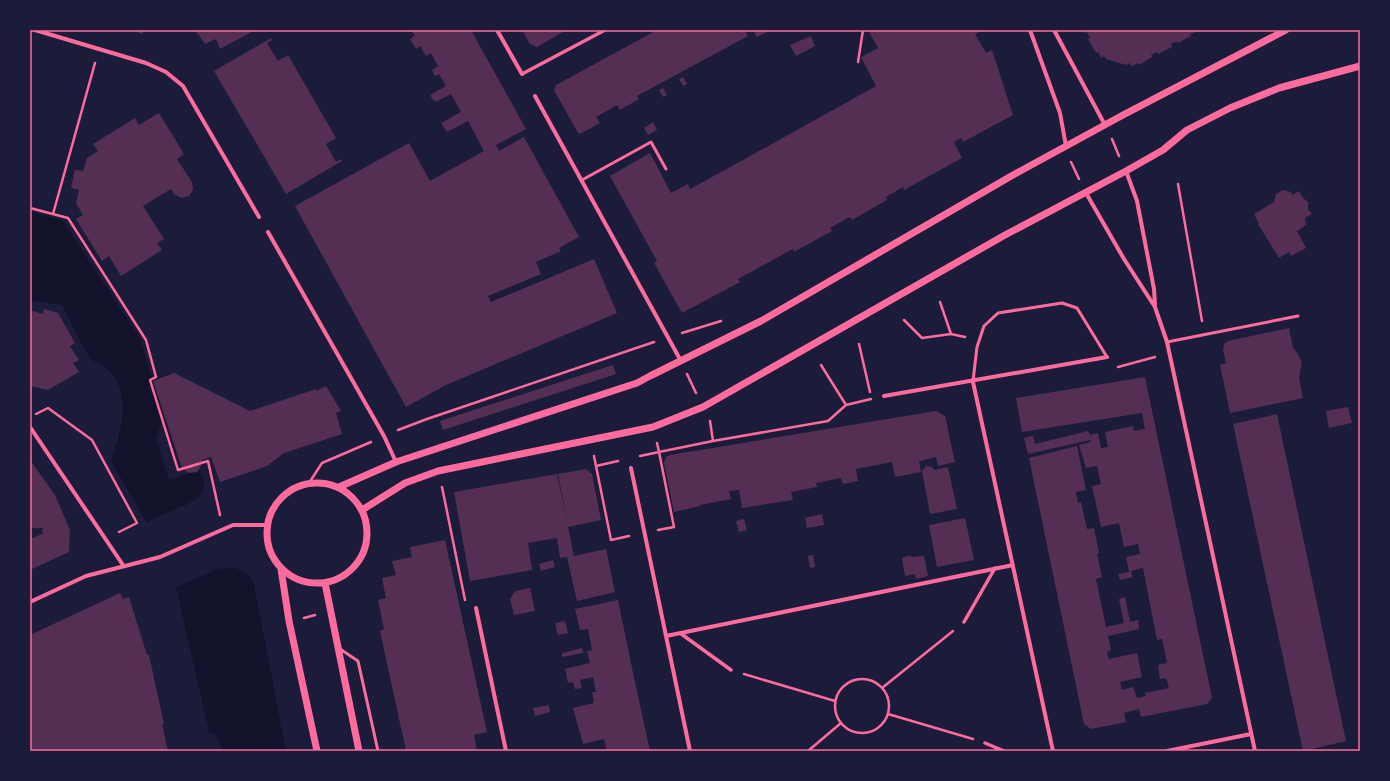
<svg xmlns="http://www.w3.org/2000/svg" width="1390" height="781" viewBox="0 0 1390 781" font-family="Mulish,sans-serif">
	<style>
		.water { fill: #12122b }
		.pier { fill: #1b1b3a }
		.building { fill: #542f53 }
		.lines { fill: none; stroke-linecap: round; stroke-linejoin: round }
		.path { stroke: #ff6b9d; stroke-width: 2.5 }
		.service { stroke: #ff6b9d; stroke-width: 3 }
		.pedestrian { stroke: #ff6b9d; stroke-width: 3.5 }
		.minor { stroke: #ff6b9d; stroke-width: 4 }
		.tertiary { stroke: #ff6b9d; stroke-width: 7 }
		.neatline { fill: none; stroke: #ff6b9d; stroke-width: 1.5 }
	</style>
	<rect width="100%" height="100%" fill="#1b1b3a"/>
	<path class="water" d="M30,212l32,8 78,118 21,72v13l-5,16 13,41 30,-10 6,13 -5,13 -17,11 29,63c19,-4 33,-5 42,15l32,166h-63l-7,-16 -7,-3 -33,-145 -29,-64 -36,-62c10,-29 21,-65 -2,-90 -6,-6 -16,-9 -20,-15 -10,-15 -18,-34 -27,-51l-32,-5z"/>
	<path class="pier" d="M184,505l29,66 -38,17 -30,-65z"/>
	<path class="building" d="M133,30h11l-2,4z
		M195,30h60l-35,19 -4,-10 -11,5z
		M411,30h60l55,99 -30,16 3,6 25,-14 55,100 -20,11 2,3 -25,11 5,12 -53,22 3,6 103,-43 23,54 -171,72 -40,22 -111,-201 114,-63 21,38 54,-30 -16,-30 -21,11 -6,-9 20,-11 -10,-18 -15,8 -1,-2 -1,1 -4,-6 16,-9 -7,-12 -4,2 -3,-6 6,-4 -7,-13 -5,3 -6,-10 -4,3 -6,-10 5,-3z
		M522,30h44l-29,17 -7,-3z
		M657,30h93l-4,2 2,4 -111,60 2,3 -19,11 -3,-5 -21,12 4,6 -20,11 -2,-1 -24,-43 2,-5z
		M753,30h15l1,1 -12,6z
		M873,30h110l-8,4 11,19 6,-3 21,65 -50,27 -2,-4 -7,4 8,16 -58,32 -1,-3 -17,10 1,3 -35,20 -2,-3 -20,11 2,3 -38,21 -1,-3 -55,30 2,3 -58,31 -28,-50 3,-2 -47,-85 40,-23 21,40 17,-9 2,5 53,-29 133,-74 -15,-29 17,-9 -9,-16z
		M1084,30h117l-11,4 1,2 -13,7 -1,-2 -6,3 1,3 -14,7 -1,-2 -6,3 1,2 -13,8 -1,-2 -6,3 -3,-3 -3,2 -20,-6 -2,-3 -3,2 -3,-6 -2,1 -8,-14 2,-1 -3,-6 -2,1z
		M811,36l4,10 -19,10 -6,-11z
		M271,38l1,2 -5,3 11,18 10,-6 48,83 -10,6 10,18 5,-3 1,2 -56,33 -72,-123z
		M683,77l4,7 -4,2 -4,-7z
		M663,88l4,7 -4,2 -4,-7z
		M159,113l25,41 -7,5 15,23 1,8 -4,6 -7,2 -7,-3 -4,-6 -28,17 21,33 -7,4 5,7 -41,26 -12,-20 -7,5 -26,-42 7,-4 -7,-12 3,-13 -8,-2 4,-18 8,1 4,-13 11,-7 -5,-7 42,-26 4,7z
		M653,122l4,8 -9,5 -4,-7z
		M1283,190l8,2 1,3 7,-4 3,6 6,5v7l4,5 -7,4 1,7 -9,6 9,17 -15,8 -2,-4 -10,6 -21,-34h1l-5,-10 20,-12 2,-8z
		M44,309l14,4 17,30 -5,3 9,14 -6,3 6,9 -31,18 -18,-4v-76l13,4z
		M1289,328l4,20 4,5 5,9 -3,16 4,20 -73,15 -10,-48 6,-2 -3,-13 1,-6 4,-3z
		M613,365l3,9 -173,56 -3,-9z
		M174,373l76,38 66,-22 1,2 9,-5 15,25 -5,2 6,21 -58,19 -17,13 -47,16 -9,-25 -9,3 -1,6 -4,6 -9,1 -6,-5 -29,-87z
		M1145,377l67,321 -5,6 -66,13 -2,-8 -15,4 2,9 -35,7 -7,-5 -55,-266 48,-12 9,44 -10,2 2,11 3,-1 6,27 7,-1 5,25h-2l5,24 -6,2 10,48 18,-4 -5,-24 6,-2 5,25 8,-2 1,9 -31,7 3,14 -4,2 2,7 28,-6 5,24 -22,5 2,8 11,-3 4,11 9,-2 -1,-3 24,-5 -3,-10 -6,1 -2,-14 9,-2 -5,-24 -5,1 -14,-72 -12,3 2,6 -13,3 -2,-6 11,-2 -3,-15 14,-3 -2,-10 -14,3 -5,-24 -18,4 -9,-41 9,-2 -4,-18 -11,2 -7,-23 12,-3 -1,-2 -62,14 -4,-16 9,-2 2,8 53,-13 2,4 8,-2 3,15 7,-1 -3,-15 28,-6 1,5 11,-2 -3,-16 -120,19 -6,-34z
		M1348,407l4,16 -23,5 -3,-17z
		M936,411l9,5 10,46 -17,4 -2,-9 -16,4h-1l2,11 -26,5 -3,-15 -36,7 2,12 -15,3 -2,-6 -25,5 1,4 -26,5 2,8 -51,8 -3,-18 -10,1 2,8 -31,6v1l-26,6 -10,-49 2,-6 4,-2z
		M1277,414l69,327 -43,10 -70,-327z
		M30,460l25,35 15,35 -1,22 -39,18v-31l12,-5 1,-6h-13z
		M926,466l6,1 2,3 14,-3 9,42 -27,5 -8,-43z
		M586,469l6,5 9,46 -33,7 6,29 32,-7 9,43 -38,9 -10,-44 -7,1 -3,-20 -29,5 4,27 -62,11 -16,-89 103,-18 11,51 -10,-51z
		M822,514l2,11 -17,3 -2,-10z
		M965,518l9,42 -37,7 -8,-42z
		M744,519l3,11 -8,2 -3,-11z
		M445,540l42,192 -13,3 3,16h-71l-26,-120 4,-2 -6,-29 8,-2 -4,-20 14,-3 -4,-14 20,-4 -2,-10z
		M813,555l2,12 -5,1 -2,-12z
		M911,555v2l13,-1 4,20 -12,3 -1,-5 -10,2 -3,-18z
		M553,560l2,7 -14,4 -2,-7z
		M530,588l5,23 -21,4 -4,-16 5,-8z
		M120,593l3,6 6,-2 18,58h2l15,69h-2l6,27h-138v-116z
		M618,600l14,68 18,83h-43l-3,-12 -21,5 -10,-36 25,-6 -4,1 -2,-11h4l-3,-15 -13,3 2,8 -7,1 -2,-7 -5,1 -3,-14 25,-6 -3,-12 5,-1 -4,-21 -8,1 -5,-21z
		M565,621l3,12 -10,2 -3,-12z
		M582,648l1,5 -21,4v-4z
		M549,705l1,7 -15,4 -2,-8z"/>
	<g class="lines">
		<path class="path" d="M858,62l5,-32
			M1112,139l7,17
			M1071,162l8,17
			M1178,184l24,137
			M30,208l38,10 78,122 10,37 -6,3 28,90 30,-9 12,54
			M53,214l42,-151
			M940,302l11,32 14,3
			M904,320l18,18 29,-4
			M682,333l39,-12
			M859,344l11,48
			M821,365l25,40
			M1118,367l37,-10
			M687,374l9,19
			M36,414l12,-6 44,32 45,83 -18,9
			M710,421l3,20 115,-20 18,-16 25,-6
			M398,430l29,-11 227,-77
			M594,456l2,10 22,-5
			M640,456l19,-4 -2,-9
			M596,466l15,74 18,-4
			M309,483l13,-20 49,-21
			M442,487l23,113
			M658,530l16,-3 -15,-75 54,-11
			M304,618l11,-3
			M744,674l91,27
			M835 706a27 27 0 1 1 54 0a27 27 0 1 1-54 0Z
			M882,688l71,-57
			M888,714l85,25
			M808,751l33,-28"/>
		<path class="service" d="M582,180l69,-38 15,27
			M1167,342l131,-26
			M973,381l4,-34 7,-21 14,-13 64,-10 15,5 30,49
			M340,649l18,12 20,90"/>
		<path class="pedestrian" d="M522,74l83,-44
			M964,622l31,-54
			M680,633l51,37
			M985,743l19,8"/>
		<path class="minor" d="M35,30l111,33 20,9 17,14 76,131
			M497,30l25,44
			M1030,30l30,83 6,33
			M1054,30l51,95
			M535,96l146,265
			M1126,171l11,30 17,88 1,16
			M1086,193l38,66 31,48 12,35 88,409
			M268,232l116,204 12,26
			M973,382l80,369
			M884,396l223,-39
			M30,427l93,138
			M631,468l59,283
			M30,602l56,-26 74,-19 73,-32h34
			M476,608l30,143
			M666,636l347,-71
			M1167,751l84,-17"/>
		<path class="tertiary" d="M267 533a50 50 0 1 1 100 0a50 50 0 1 1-100 0Z
			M339,487l57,-25 241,-79 13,-7 111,-55 252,-146 110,-60 163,-85
			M362,510l43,-27 33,-12 215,-44 50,-20 302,-172 121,-64 37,-21 24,-20 43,-22 49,-20 81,-22
			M281,569l8,52 28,130
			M325,583l34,168"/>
	</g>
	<rect width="1390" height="781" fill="none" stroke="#1b1b3a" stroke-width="62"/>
	<rect x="31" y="31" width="1328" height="719" class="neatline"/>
</svg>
